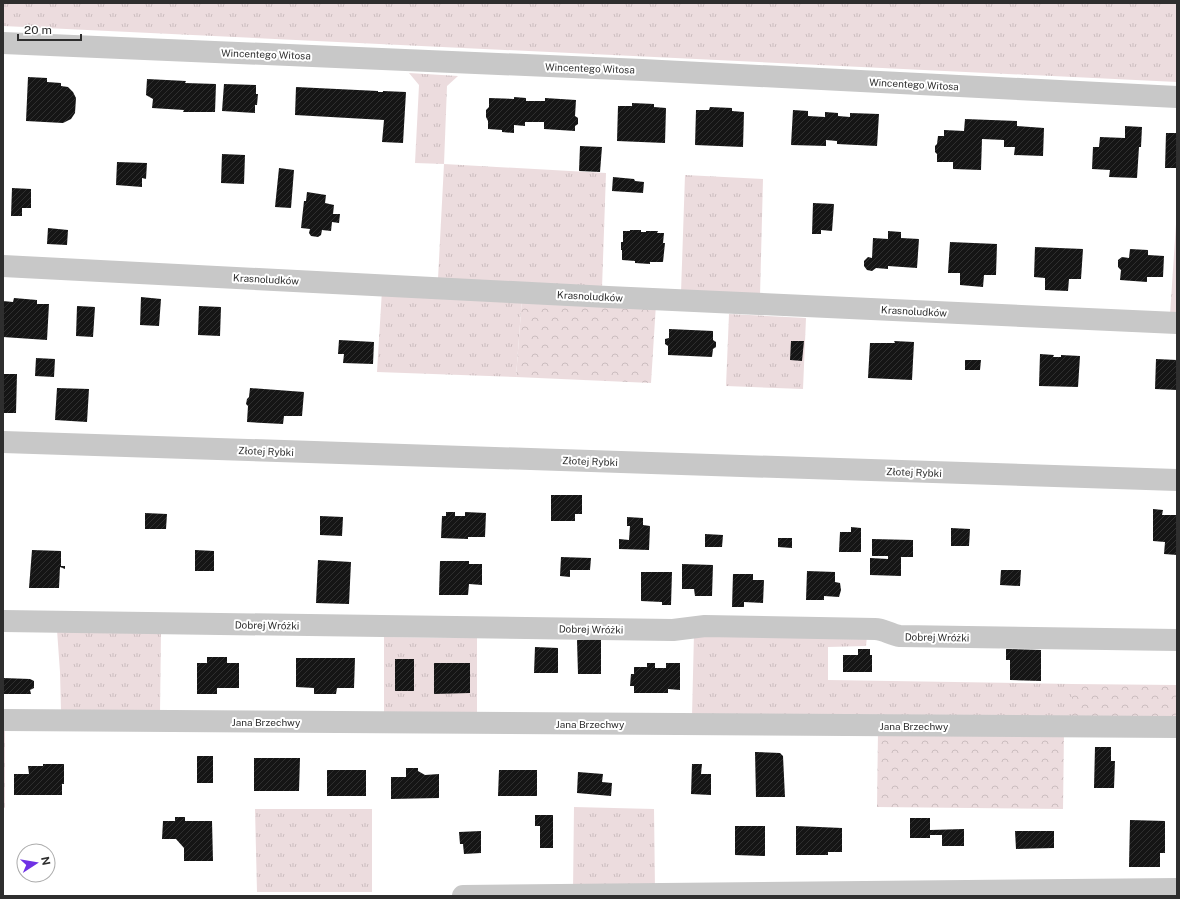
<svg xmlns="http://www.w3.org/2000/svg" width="1180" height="899" viewBox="0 0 1180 899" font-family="'Public Sans',sans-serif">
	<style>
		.grass { fill: url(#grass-tufts) }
		.forest { fill: url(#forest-crowns) }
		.building { fill: url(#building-hatch) }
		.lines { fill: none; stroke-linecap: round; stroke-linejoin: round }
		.minor { stroke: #c8c8c8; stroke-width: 22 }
		.labels { text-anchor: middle; stroke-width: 4; stroke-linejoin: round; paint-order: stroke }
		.street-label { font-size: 10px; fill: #2e2e2e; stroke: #fff }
	</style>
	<defs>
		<pattern id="grass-tufts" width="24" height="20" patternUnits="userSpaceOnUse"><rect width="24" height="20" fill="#ecdcde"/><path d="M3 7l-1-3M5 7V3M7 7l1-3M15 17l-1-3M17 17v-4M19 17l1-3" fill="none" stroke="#cbbdbf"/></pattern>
		<pattern id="forest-crowns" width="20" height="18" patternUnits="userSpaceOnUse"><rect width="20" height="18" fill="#ecdcde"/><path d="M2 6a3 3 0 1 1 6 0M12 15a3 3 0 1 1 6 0" fill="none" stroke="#cbbdbf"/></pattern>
		<pattern id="building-hatch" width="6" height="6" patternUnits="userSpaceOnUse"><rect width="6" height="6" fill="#151515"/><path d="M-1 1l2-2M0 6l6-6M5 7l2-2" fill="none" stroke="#2f2f2f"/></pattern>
	</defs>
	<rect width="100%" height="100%" fill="#fff"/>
	<path class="grass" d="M3,3h1174v79l-1174,-56z
		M409,73l49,3 -11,10 -3,78 162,9 -4,115 -164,-9 6,-115 -29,-1 4,-78z
		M685,175l78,4 -3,117 -79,-3z
		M1177,209v106h-7z
		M382,290l140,8 -6,79 -139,-5z
		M729,314l77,4 -3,71 -77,-3z
		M57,630l104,2 -1,80 -99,-1 -1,-39z
		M694,633l173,3 -1,10 -38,1v33l244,4v35l-380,-3z
		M384,637l93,1v76l-93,-1z
		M3,730h2v78h-2z
		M574,807l80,2 1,80 -82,2z
		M255,809h117v83h-115z"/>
	<path class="forest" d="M522,298l134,6 -5,79 -135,-6z
		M1072,684l105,1v34h-105z
		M878,731l186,1 -1,77 -186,-2z"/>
	<path class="building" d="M28,77l19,1v4l14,1v3l7,1 5,5 3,6 -1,15 -4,6 -8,4 -37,-2z
		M147,79l39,2 -1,2 31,1 -1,28h-32l1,-2 -32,-2 1,-9 -7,-4z
		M224,84l32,1v9h2l-1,11h-2v8l-33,-2z
		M296,87l82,4v1h5v-1l23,1 -3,51 -21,-1 2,-22 -89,-5z
		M514,97l12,1v3h19v-3l31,2 -1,16 3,2v6l-3,2v5l-31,-2v-7h-19v4l-11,-1v8l-12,-1v-2l-14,-1v-8l-2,-4v-7l3,-3v-9l25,1z
		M632,103l22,1v3l12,1 -1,35 -48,-2 1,-35h14z
		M710,107l22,1v3l12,1 -1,35 -48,-2 1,-35h13z
		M793,110l15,1v5l17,1v-5l13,1v3l12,1v-4l29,1 -2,32 -40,-2v-3l-11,-1v6l-35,-1z
		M965,119l52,2v5l27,2 -1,28 -29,-1 1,-8h-11v-7l-22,-1 -1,31 -28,-1v-7h-16v-8l-2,-2v-6l2,-2 1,-8h6v-6l20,1z
		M1125,126l17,1 -1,20h-2l-2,31 -28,-1 1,-7 -18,-1 1,-22h6l1,-10 25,1z
		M1166,133h11v35h-12z
		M580,146l22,1 -2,25 -21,-1z
		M222,154l23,1 -1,29 -23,-1z
		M117,162l30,1 -1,16 -4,-1v9l-26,-2z
		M279,168l15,2 -3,38 -16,-1z
		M613,177l21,2 1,2 9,1 -1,11 -31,-2z
		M12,188l19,1v19h-9v8h-11z
		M307,192l19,3 -1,8 9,2 -1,9h7l-1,9 -7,-1 -1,9 -9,-1 -1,5 -3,2 -7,-1 -2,-3 1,-4 -9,-1 3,-27h2z
		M813,203l21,1 -2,27 -11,-1v4h-9z
		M48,228l20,2 -1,15 -20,-1z
		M630,230h11v2h5v-1h12l-1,2h7l-1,10h2l-2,19h-13v2l-15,-1v-2l-13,-1v-10h-1v-8h2v-11h7z
		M888,231l13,1v6l18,1 -2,29 -29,-2v3l-12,-1 -4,3 -5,-1 -3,-4v-5l4,-4 4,1 1,-20 15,1z
		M950,242l47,2 -1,31h-12l-1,12 -23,-2v-12h-12z
		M1035,247l48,2 -2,30h-12l-1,12 -23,-1v-12l-11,-1z
		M1130,249l18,1v5l16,1 -1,21h-16v5l-27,-2 1,-10 -3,-3v-7l4,-3 7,1z
		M141,297l20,2 -2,27 -19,-1z
		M14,298l23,2v4h12l-2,36 -44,-3v-36l10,1z
		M77,306l18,1 -2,30 -17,-1z
		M199,306l22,1 -1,29 -22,-1z
		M669,329l44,2v9l3,2v5l-3,2 -1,8 -44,-2v-9l-3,-2v-5l4,-1z
		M339,340l35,2 -1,22 -30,-1 1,-9h-6z
		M791,341h13l-2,20 -12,-1z
		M894,341l20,1 -2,38 -44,-2 2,-35h25z
		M1040,354l14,1 -1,2h8v-2l19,1 -2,31 -39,-1z
		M36,358l19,1 -1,18 -19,-1z
		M1156,359l21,1v30l-22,-1z
		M965,360h16l-1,10h-15z
		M3,374h14l-1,39h-13z
		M57,388l32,1 -2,33 -32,-2z
		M250,388l54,4 -2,24h-18l-1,8 -36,-2 1,-16 -2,-2 1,-5 2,-2z
		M551,495h31v19h-7v7h-24z
		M1153,509l10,1 -1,5h15v40l-13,-1 1,-12 -12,-1z
		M446,512h9v4h10v-4l21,1 -1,24h-17v2l-27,-1 1,-22h4z
		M145,513l22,1 -1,15h-21z
		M320,516l23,1 -1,19 -22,-1z
		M627,517l16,1v7l7,1 -1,24 -30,-1v-10l10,1 1,-14h-3z
		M851,527l10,1v24h-22l1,-20h11z
		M951,528l19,1 -1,17h-18z
		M705,534l18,1 -1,12h-17z
		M778,538h14v10l-14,-1z
		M872,539l41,1v17h-12v19l-31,-1v-17l18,1v-3h-16z
		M32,550l29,1v15h4v3l-5,-2 -1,21h-30z
		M195,550l19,1v20h-19z
		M561,557l30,1 -1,12h-20v7l-10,-1z
		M318,560l33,2 -2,42 -33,-1z
		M440,561h29v3h13v21l-13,-1 -1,11h-29z
		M682,564l31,1 -1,31h-17l-1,-7h-12z
		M1001,570h20l-1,16 -20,-1z
		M807,571l28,1v10l5,1 1,7 -2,7 -15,-1v4h-18z
		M641,572h31l-1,33h-9v-3l-21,-1z
		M733,574h20v6h11l-1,23 -19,-1v5h-12z
		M601,639v35h-23l-1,-34z
		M535,647l23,1v25h-24z
		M858,649h12v6h2v17h-29v-17h15z
		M1006,649l35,1v31l-31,-1v-20h-4z
		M207,657h20v6h12v25h-22v6h-20v-31h10z
		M296,658h59l-1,30h-17l-1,6h-22v-6l-18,-1z
		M395,659h19v32h-19z
		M434,663h36v30l-36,1z
		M647,663h8v5h11v-5h14v27l-12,-1v4h-34v-7h-4l1,-12h3v-7h13z
		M3,678l27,1 4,2v7l-4,2 1,4h-28z
		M1095,747h16v14h4l-1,27h-20z
		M755,752l25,1 3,3 2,41h-29z
		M197,756h16v27h-16z
		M254,758h46l-1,33h-45z
		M43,764h21v20h-2v11h-48v-21h15l-1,-8h15z
		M692,764h10l-1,10h10v21l-20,-1z
		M406,768h12v3l7,4 14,-1v24l-48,1v-22h15z
		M327,770h39v26h-39z
		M499,770h38v26h-39z
		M578,772l25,2 -1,8 10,1 -1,13 -34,-3z
		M535,815h18v33h-13v-22h-5z
		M175,817h10v4h27l1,40h-29v-13l-8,-9h-14l1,-18h12z
		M910,818h20v12l34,-1v17h-22v-11h-12v3h-20z
		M1130,820l35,1v32h-5v14h-31z
		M735,826h30v30l-30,-1z
		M796,826l46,2v24h-14v3h-32z
		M481,831v22l-17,1 -1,-10h-3l-1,-12z
		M1015,831h39v17l-38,1z"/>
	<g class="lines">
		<path class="minor" d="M3,43l639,27 535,27
			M3,266l605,31 569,26
			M3,442l1174,38
			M3,621l670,9 32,-4 170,3c9,0 16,6 25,7l277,4
			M3,720l1174,7
			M463,896l714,-7"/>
	</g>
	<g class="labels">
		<g class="street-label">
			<text transform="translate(266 54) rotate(2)" y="4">Wincentego Witosa</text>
			<text transform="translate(590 68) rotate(2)" y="4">Wincentego Witosa</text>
			<text transform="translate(914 84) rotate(3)" y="4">Wincentego Witosa</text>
			<text transform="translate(266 279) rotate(3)" y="4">Krasnoludków</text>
			<text transform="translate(590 296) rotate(3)" y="4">Krasnoludków</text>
			<text transform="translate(914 311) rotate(3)" y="4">Krasnoludków</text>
			<text transform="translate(266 451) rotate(2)" y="4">Złotej Rybki</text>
			<text transform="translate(590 461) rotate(2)" y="4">Złotej Rybki</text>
			<text transform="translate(914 472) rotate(2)" y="4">Złotej Rybki</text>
			<text transform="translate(267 625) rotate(1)" y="4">Dobrej Wróżki</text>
			<text transform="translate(591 629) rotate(1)" y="4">Dobrej Wróżki</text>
			<text transform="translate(937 637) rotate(1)" y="4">Dobrej Wróżki</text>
			<text x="266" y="726">Jana Brzechwy</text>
			<text x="590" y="728">Jana Brzechwy</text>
			<text x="914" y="730">Jana Brzechwy</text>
		</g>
	</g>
	<rect width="1180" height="899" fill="none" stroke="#2e2e2e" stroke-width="8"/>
	<g transform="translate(36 863) rotate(78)"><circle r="19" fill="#ffffff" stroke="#ababab"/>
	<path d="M0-3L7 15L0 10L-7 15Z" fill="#6f31e4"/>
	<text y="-6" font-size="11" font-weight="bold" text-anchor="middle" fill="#2e2e2e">N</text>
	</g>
	<path d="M18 34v6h63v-6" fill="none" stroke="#2e2e2e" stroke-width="2"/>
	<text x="24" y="34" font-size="12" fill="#2e2e2e" stroke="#ffffff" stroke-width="3" paint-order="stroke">20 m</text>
</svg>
